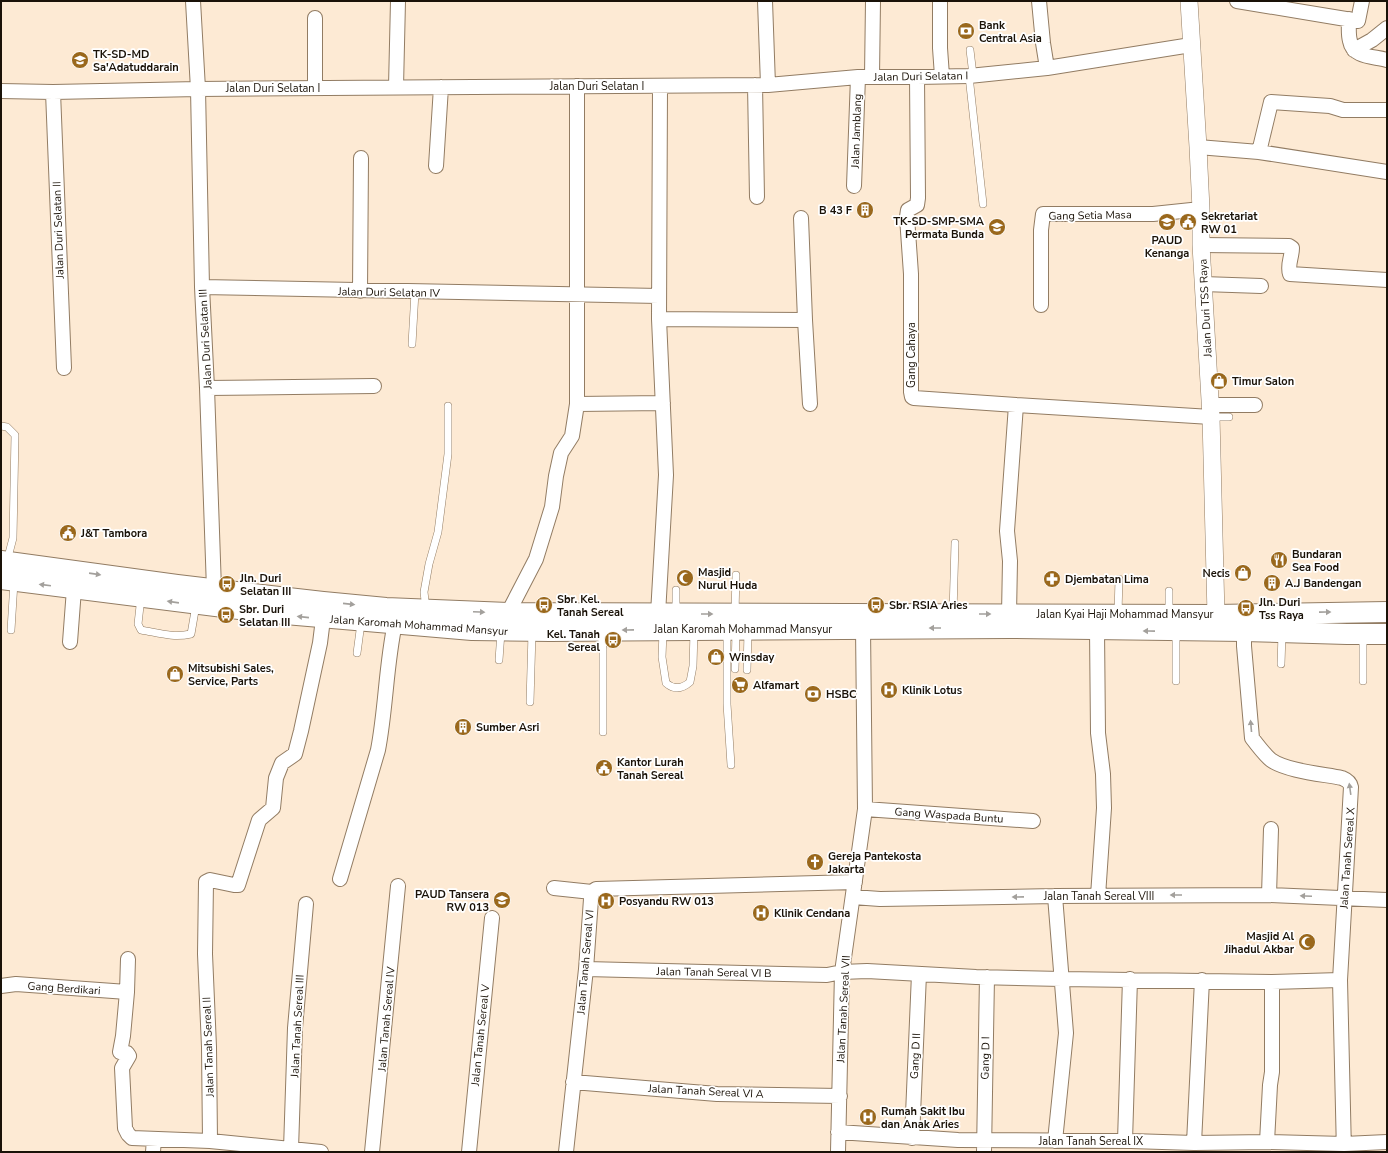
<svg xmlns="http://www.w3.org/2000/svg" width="1388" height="1153" viewBox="0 0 1388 1153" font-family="'Nunito Sans',sans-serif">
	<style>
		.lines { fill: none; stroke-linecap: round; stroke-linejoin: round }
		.service-casing { stroke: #927c63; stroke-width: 8 }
		.minor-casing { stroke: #927c63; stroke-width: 16 }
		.tertiary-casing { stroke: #927c63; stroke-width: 18 }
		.secondary-casing { stroke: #927c63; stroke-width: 22 }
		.service { stroke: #fff; stroke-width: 7 }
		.minor { stroke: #fff; stroke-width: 14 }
		.tertiary { stroke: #fff; stroke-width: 17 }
		.secondary { stroke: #fff; stroke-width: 20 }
		.oneway { fill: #a3a09c }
		.labels { text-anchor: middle; stroke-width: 3.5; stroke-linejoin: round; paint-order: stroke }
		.poi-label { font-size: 11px; font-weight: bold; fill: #1a1208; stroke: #fff; text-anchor: start }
		.street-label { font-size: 11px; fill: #1a1208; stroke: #fff }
	</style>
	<rect width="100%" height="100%" fill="#fdead4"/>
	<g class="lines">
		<g class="service-casing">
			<path id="service" d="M970,50l3,25
				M969,76l14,128
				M412,344l3,-52
				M1211,417h18
				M1,426l6,1 8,8 -2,103 -6,23
				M141,597l-3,27 3,6c18,3 32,8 50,4l5,-29
				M426,609l-2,-17 5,-28 9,-32 10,-78v-48
				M676,612v-22
				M735,613l1,-38
				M953,613l2,-70
				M1118,613l1,-34
				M1169,614v-23
				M11,630l3,-48
				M601,632l2,17v83
				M663,632l-1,25 4,26c8,7 16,6 24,-1l3,-16 1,-35
				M727,632v72l4,61
				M357,653l4,-30
				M499,660l2,-28
				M1281,664l1,-30
				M735,669l1,-37
				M747,670l1,-38
				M1176,681v-50
				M1363,681v-46
				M530,702l2,-69"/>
		</g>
		<g class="minor-casing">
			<path id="minor" d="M193,1l5,88 4,198 5,101 7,201
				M765,1l3,84
				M940,1v47l2,28
				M1039,1l4,42 4,25
				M1237,1l121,20 4,-20
				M315,18v70
				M1349,19c0,7 -1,15 1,22 3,17 24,15 37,19
				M1354,50l18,-10 15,-12
				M872,76l1,-75
				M917,77l1,121 -1,7 -9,5 -1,7 4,57v118l1,5 2,1 102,7 -9,126 3,30 -1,53
				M755,85l2,112
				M396,87l2,-86
				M1,91l52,1 145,-3 570,-4 90,-8h59l52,-1 78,-8 144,-23
				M53,92l11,276
				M1198,147l61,5 128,20
				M1259,152l12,-50 59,4 13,4h44
				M436,166l5,-79
				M854,186l4,-109
				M801,218l4,102
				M1201,245l88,1 3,2c0,9 -5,17 -2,26l97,6
				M1203,284l58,2
				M202,287l457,9
				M360,291l1,-133
				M1041,305v-75l2,-16h110l48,-5
				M659,319l146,1 5,84
				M207,388l167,-2
				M577,404l86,-1
				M1016,405l195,12
				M1210,405h45
				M508,613l28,-54 16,-52 4,-31 5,-23 11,-17 5,-32v-318
				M658,614l8,-139 -7,-156 1,-232
				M1097,630l1,103 5,41 1,34 -6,88
				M1244,631v15l8,92c6,8 12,16 19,22 16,11 51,14 71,18 5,2 8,4 9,9l-11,193 4,172
				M70,642l4,-53
				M865,809l168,12
				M340,879l38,-129c8,-42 8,-85 17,-127
				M554,888l38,4
				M1269,895l2,-66
				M853,897l27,2 175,-3 214,-1 118,5
				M586,969l241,6 15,-3 25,-1 109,6 86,2 210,3 68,-2
				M1,986l15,-2 111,8 -4,44 -3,16 7,1 2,3 -7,12 3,60 3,6 4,4 78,3 111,11
				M127,992l1,-33
				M573,1082l144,12 123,2
				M838,1132l120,8 173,1 63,2 73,-1 77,2 43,-2
				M912,1138l7,-164
				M210,1141l-1,-94 -4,-93 1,-72 4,-2 24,5h4l21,-65 14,-12 3,-30 6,-15 13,-9 6,-23 19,-88 3,-24
				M1055,1141l11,-108 -11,-137
				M1125,1141l5,-162
				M1267,1142l3,-57 2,-13v-90
				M1194,1143l8,-163
				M291,1149l4,-121 11,-124
				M153,1152l1,-13
				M372,1152l26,-266
				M469,1152l23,-234
				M566,1152l20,-183 5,-70 1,-7 4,-3 259,-7
				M838,1152l4,-180 23,-163 -2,-181
				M984,1152l3,-175"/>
		</g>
		<g class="tertiary-casing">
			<path id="tertiary" d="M1189,1l9,146 3,62v36l10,172 5,198"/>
		</g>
		<g class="secondary-casing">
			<path id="secondary" d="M1,561l176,24 146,17 63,6 122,5 708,2 171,-3
				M1,579l261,33 210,18 78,1 459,-3 235,3 103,3h40"/>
		</g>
		<use href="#service" class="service"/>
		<use href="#minor" class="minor"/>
		<use href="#tertiary" class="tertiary"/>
		<use href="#secondary" class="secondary"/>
	</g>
	<defs><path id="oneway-solid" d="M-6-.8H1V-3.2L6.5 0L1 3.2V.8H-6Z"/></defs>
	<g class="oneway">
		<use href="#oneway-solid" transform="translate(95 574) rotate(8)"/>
		<use href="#oneway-solid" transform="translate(45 585) rotate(-173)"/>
		<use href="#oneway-solid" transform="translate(173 602) rotate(-172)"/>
		<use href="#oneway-solid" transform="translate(349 604) rotate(6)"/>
		<use href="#oneway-solid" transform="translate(479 612) rotate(3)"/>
		<use href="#oneway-solid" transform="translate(1325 612) rotate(-1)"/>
		<use href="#oneway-solid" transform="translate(707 614)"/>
		<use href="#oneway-solid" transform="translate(985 614)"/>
		<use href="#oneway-solid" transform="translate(303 617) rotate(-174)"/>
		<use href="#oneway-solid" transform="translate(935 628) rotate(180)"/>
		<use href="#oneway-solid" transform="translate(628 630) rotate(179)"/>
		<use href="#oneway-solid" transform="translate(1149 631) rotate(-179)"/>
		<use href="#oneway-solid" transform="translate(1251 726) rotate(-95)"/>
		<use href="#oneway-solid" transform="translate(1350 789) rotate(-98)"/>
		<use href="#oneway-solid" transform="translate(1176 895) rotate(180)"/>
		<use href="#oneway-solid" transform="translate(1306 896) rotate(-178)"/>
		<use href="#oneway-solid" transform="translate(1018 897) rotate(179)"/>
	</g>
	<defs>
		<g id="bank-disc" transform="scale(0.9)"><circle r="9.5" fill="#9a681c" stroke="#fff"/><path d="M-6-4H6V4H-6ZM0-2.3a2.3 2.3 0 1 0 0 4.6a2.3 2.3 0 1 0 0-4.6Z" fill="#fff"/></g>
		<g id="school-disc" transform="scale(0.9)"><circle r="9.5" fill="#9a681c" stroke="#fff"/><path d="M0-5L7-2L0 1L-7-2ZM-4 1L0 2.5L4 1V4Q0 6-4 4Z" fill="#fff"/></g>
		<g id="building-disc" transform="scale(0.9)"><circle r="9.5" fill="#9a681c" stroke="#fff"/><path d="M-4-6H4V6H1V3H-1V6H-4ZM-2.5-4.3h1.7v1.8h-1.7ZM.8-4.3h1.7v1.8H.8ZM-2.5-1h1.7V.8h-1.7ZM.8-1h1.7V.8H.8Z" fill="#fff"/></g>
		<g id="civic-disc" transform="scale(0.9)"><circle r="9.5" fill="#9a681c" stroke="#fff"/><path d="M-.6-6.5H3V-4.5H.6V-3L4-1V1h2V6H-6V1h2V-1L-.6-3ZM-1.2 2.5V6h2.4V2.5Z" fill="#fff"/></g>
		<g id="shop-disc" transform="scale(0.9)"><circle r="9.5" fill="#9a681c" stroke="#fff"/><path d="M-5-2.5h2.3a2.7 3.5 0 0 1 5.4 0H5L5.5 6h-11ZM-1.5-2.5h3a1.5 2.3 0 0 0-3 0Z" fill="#fff"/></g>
		<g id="restaurant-disc" transform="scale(0.9)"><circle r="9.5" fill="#9a681c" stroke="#fff"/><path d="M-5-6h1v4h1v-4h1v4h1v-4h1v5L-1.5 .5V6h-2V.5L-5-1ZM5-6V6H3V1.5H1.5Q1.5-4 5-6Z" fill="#fff"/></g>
		<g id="mosque-disc" transform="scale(0.9)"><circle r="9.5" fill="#9a681c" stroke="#fff"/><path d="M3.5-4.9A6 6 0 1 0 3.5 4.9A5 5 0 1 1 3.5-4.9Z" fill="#fff"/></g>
		<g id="pharmacy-disc" transform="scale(0.9)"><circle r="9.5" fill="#9a681c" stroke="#fff"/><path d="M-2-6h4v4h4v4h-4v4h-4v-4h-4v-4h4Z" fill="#fff"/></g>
		<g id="bus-disc" transform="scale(0.9)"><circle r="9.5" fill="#9a681c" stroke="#fff"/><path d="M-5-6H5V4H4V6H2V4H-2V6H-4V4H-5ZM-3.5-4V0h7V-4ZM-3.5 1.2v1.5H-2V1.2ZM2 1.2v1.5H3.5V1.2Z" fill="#fff"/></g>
		<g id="supermarket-disc" transform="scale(0.9)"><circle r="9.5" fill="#9a681c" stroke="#fff"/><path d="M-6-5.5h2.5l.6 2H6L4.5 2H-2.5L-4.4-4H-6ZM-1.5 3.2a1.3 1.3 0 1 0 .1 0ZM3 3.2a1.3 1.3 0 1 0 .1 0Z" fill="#fff"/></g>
		<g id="hospital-disc" transform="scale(0.9)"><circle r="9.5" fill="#9a681c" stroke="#fff"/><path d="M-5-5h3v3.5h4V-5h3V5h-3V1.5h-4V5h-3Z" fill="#fff"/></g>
		<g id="church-disc" transform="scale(0.9)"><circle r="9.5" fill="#9a681c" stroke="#fff"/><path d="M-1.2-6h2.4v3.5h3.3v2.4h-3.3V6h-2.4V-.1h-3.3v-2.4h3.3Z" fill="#fff"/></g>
	</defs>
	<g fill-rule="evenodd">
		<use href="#bank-disc" x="966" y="31"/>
		<use href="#school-disc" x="80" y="60"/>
		<use href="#building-disc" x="865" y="210"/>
		<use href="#school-disc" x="1167" y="222"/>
		<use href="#civic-disc" x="1188" y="222"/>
		<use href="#school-disc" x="997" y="227"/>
		<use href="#shop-disc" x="1219" y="381"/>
		<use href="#civic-disc" x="68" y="533"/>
		<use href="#restaurant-disc" x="1279" y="560"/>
		<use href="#shop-disc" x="1243" y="573"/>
		<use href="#mosque-disc" x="685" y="578"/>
		<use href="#pharmacy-disc" x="1052" y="579"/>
		<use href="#building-disc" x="1272" y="583"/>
		<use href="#bus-disc" x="227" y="584"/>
		<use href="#bus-disc" x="544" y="605"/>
		<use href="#bus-disc" x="876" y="605"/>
		<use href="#bus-disc" x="1246" y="608"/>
		<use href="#bus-disc" x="226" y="615"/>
		<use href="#bus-disc" x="613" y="640"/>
		<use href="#shop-disc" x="716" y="657"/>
		<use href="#shop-disc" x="175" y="674"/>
		<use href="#supermarket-disc" x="740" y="685"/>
		<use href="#hospital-disc" x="889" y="690"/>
		<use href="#bank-disc" x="813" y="694"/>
		<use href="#building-disc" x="463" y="727"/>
		<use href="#civic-disc" x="604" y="768"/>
		<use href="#church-disc" x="815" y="862"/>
		<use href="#school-disc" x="502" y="900"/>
		<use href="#hospital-disc" x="606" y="901"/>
		<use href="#hospital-disc" x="761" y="913"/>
		<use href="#mosque-disc" x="1307" y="942"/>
		<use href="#hospital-disc" x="868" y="1117"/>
	</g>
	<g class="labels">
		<g class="poi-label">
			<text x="979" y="29">Bank<tspan x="979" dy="13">Central Asia</tspan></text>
			<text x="93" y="58">TK-SD-MD<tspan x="93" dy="13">Sa'Adatuddarain</tspan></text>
			<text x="852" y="214" text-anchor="end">B 43 F</text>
			<text x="1201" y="220">Sekretariat<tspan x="1201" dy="13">RW 01</tspan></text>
			<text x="984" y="225" text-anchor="end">TK-SD-SMP-SMA<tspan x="984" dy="13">Permata Bunda</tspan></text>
			<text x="1167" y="244" text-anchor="middle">PAUD<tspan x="1167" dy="13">Kenanga</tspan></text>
			<text x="1232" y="385">Timur Salon</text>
			<text x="81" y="537">J&amp;T Tambora</text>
			<text x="1292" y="558">Bundaran<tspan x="1292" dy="13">Sea Food</tspan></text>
			<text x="698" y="576">Masjid<tspan x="698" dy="13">Nurul Huda</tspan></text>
			<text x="1230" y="577" text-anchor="end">Necis</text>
			<text x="240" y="582">Jln. Duri<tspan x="240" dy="13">Selatan III</tspan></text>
			<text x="1065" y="583">Djembatan Lima</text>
			<text x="1285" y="587">A.J Bandengan</text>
			<text x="557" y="603">Sbr. Kel.<tspan x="557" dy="13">Tanah Sereal</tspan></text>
			<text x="1259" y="606">Jln. Duri<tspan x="1259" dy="13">Tss Raya</tspan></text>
			<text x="889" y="609">Sbr. RSIA Aries</text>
			<text x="239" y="613">Sbr. Duri<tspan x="239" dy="13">Selatan III</tspan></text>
			<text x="600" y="638" text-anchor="end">Kel. Tanah<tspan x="600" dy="13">Sereal</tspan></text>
			<text x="729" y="661">Winsday</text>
			<text x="188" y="672">Mitsubishi Sales,<tspan x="188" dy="13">Service, Parts</tspan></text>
			<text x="753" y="689">Alfamart</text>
			<text x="902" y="694">Klinik Lotus</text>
			<text x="826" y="698">HSBC</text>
			<text x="476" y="731">Sumber Asri</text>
			<text x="617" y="766">Kantor Lurah<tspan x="617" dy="13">Tanah Sereal</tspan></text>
			<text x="828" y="860">Gereja Pantekosta<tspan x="828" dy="13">Jakarta</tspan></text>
			<text x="489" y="898" text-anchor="end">PAUD Tansera<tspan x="489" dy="13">RW 013</tspan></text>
			<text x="619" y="905">Posyandu RW 013</text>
			<text x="774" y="917">Klinik Cendana</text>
			<text x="1294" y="940" text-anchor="end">Masjid Al<tspan x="1294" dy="13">Jihadul Akbar</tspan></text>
			<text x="881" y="1115">Rumah Sakit Ibu<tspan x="881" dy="13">dan Anak Aries</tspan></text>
		</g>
		<g class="street-label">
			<text transform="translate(921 76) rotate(-1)" y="4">Jalan Duri Selatan I</text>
			<text x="597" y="90">Jalan Duri Selatan I</text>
			<text x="273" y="92">Jalan Duri Selatan I</text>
			<text transform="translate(856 131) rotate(-88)" y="4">Jalan Jamblang</text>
			<text transform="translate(1090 215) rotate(-1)" y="4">Gang Setia Masa</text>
			<text transform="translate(58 230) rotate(-92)" y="4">Jalan Duri Selatan II</text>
			<text transform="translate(389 292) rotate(1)" y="4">Jalan Duri Selatan IV</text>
			<text transform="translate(1205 308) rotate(-93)" y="4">Jalan Duri TSS Raya</text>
			<text transform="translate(205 339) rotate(-93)" y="4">Jalan Duri Selatan III</text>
			<text transform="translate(911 355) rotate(-90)" y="4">Gang Cahaya</text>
			<text x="1125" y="618">Jalan Kyai Haji Mohammad Mansyur</text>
			<text transform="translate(419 625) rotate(4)" y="4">Jalan Karomah Mohammad Mansyur</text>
			<text x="743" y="633">Jalan Karomah Mohammad Mansyur</text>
			<text transform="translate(949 815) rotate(4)" y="4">Gang Waspada Buntu</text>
			<text transform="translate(1347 858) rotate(-86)" y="4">Jalan Tanah Sereal X</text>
			<text x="1099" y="900">Jalan Tanah Sereal VIII</text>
			<text transform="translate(585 962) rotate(-85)" y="4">Jalan Tanah Sereal VI</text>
			<text transform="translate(714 972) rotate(1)" y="4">Jalan Tanah Sereal VI B</text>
			<text transform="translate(64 988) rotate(4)" y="4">Gang Berdikari</text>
			<text transform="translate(843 1009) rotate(-87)" y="4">Jalan Tanah Sereal VII</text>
			<text transform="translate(386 1019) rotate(-85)" y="4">Jalan Tanah Sereal IV</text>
			<text transform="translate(297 1026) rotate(-87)" y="4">Jalan Tanah Sereal III</text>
			<text transform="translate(480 1035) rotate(-84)" y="4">Jalan Tanah Sereal V</text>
			<text transform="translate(208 1047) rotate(-92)" y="4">Jalan Tanah Sereal II</text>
			<text transform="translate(915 1056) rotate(-87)" y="4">Gang D II</text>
			<text transform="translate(985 1058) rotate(-89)" y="4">Gang D I</text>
			<text transform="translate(706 1091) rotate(3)" y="4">Jalan Tanah Sereal VI A</text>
			<text x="1091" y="1145">Jalan Tanah Sereal IX</text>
		</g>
	</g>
	<rect width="1388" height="1153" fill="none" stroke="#1a1208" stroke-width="4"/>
</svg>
